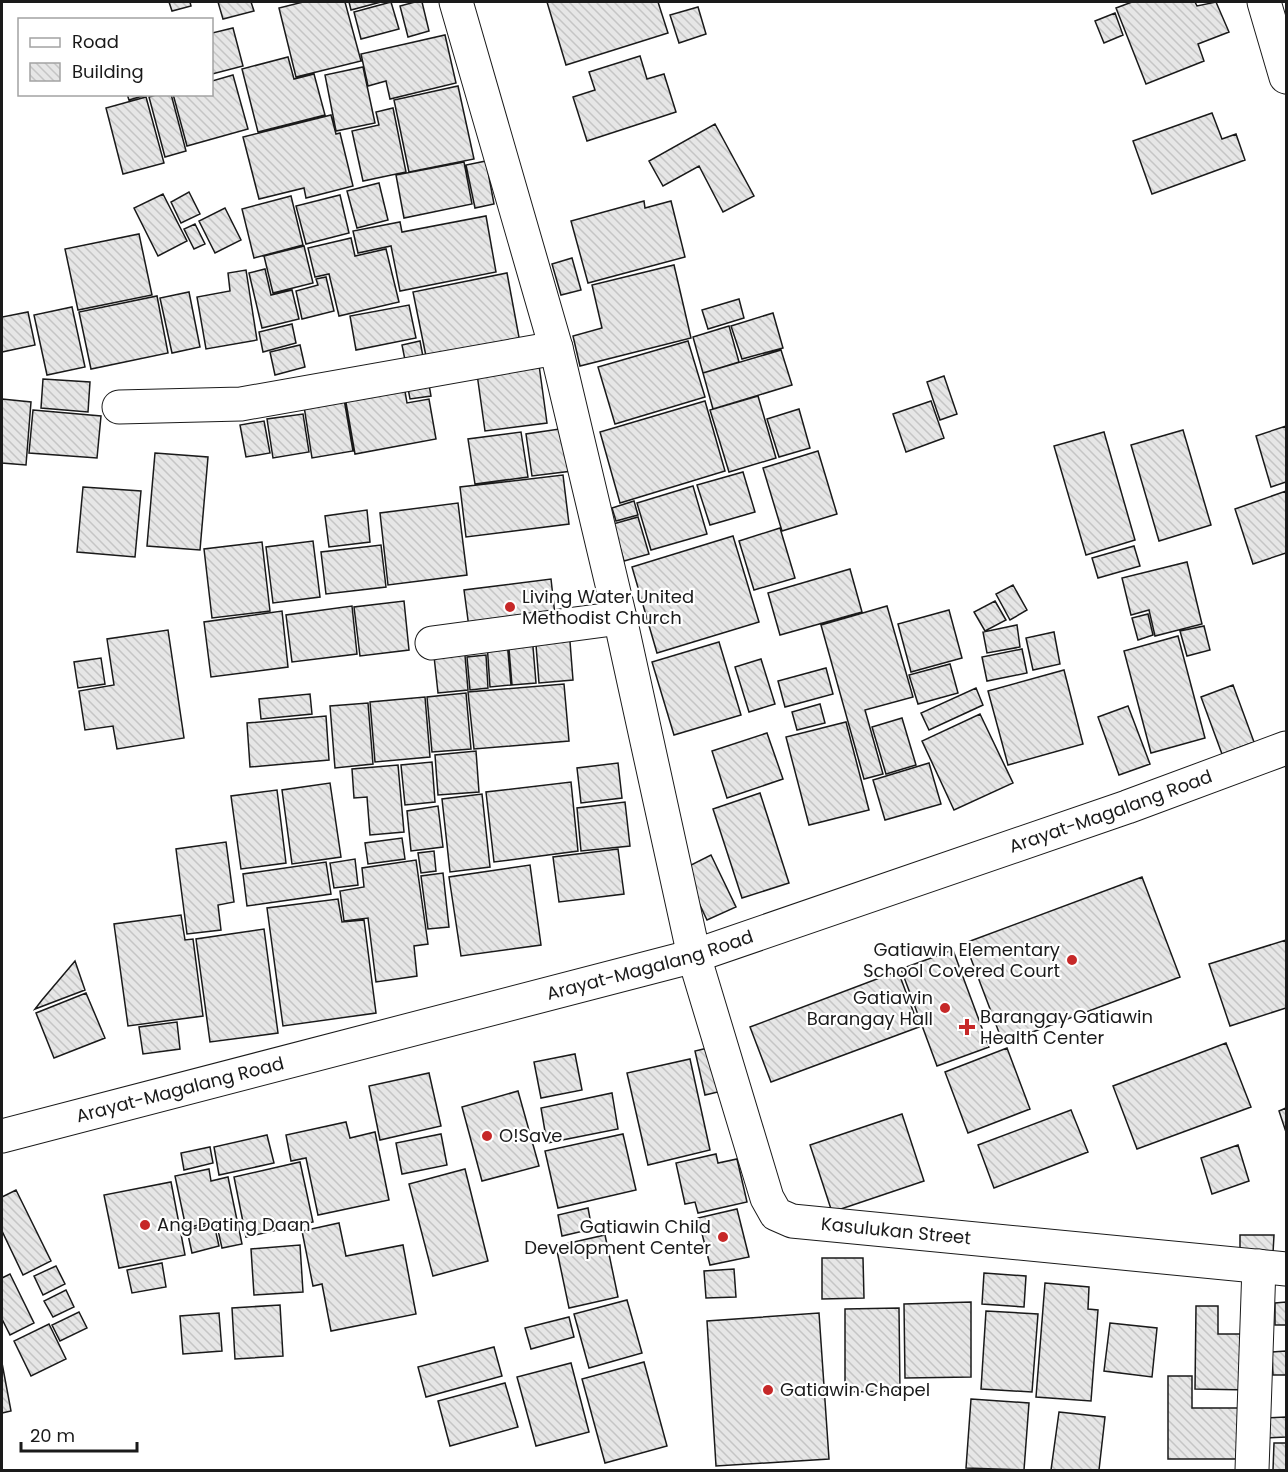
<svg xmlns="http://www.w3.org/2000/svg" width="1288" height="1472" viewBox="0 0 1288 1472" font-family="Poppins,sans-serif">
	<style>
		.building { fill: url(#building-back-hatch); stroke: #1a1a1a; stroke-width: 1.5 }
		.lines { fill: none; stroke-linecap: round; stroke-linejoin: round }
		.street-casing { stroke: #1a1a1a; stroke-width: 35 }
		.secondary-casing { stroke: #1a1a1a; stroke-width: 35 }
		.primary-casing { stroke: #1a1a1a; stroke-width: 35 }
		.street { stroke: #fff; stroke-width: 33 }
		.secondary { stroke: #fff; stroke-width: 33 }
		.primary { stroke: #fff; stroke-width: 33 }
		.poi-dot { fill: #c62828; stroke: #fff; stroke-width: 2 }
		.labels { text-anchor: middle; stroke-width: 4.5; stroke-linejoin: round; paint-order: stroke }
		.poi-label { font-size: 18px; fill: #1a1a1a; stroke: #fff; text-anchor: start }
		.street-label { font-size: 18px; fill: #1a1a1a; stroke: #fff }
	</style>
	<defs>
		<pattern id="building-back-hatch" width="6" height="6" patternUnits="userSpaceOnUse" patternTransform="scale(1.5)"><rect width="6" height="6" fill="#e6e6e6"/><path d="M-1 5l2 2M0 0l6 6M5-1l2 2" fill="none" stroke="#c5c5c5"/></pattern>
	</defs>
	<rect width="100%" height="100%" fill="#fff"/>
	<path class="building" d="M169,2h21l1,4 -19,5z
		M218,2h33l3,9 -31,8z
		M303,2h42l16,59 -65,16 -17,-69z
		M349,2h32l-30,8z
		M391,2l8,27 -38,10 -7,-27z
		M415,2h7l7,29 -21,6 -8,-31z
		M547,2h111l10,31 -102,32z
		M1132,2h63l2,4 19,-4 13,30 -31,12 6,17 -58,23 -30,-76z
		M698,7l8,27 -27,9 -9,-28z
		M1115,13l8,22 -19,8 -9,-22z
		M233,28l10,38 -31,8v-41z
		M445,35l11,48 -66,16 -4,-18 -18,5 -7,-32z
		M640,56l7,23 17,-5 12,38 -89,29 -14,-44 22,-7 -6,-18z
		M288,57l6,22 20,-5 11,41 -67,17 -16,-63z
		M363,67l12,56 -39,8 -11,-56z
		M233,75l15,54 -61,17 -14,-52h39v-13z
		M458,86l16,73 -65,13 -15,-72z
		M127,94h22l-20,6z
		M159,94h12l15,57 -21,6 -16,-60z
		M146,97l18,66 -41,11 -17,-66z
		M393,108l13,64 -43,9 -11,-50 27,-6 -3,-13z
		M1212,113l10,26 14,-5 9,26 -93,34 -19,-53z
		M331,115l5,19 4,-1 13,53 -47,12 -2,-10 -45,11 -16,-62z
		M715,124l39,72 -31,16 -24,-46 -36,20 -14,-25z
		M486,161l8,43 -19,4 -9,-43z
		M464,162l8,42 -68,14 -8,-43z
		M379,183l9,37 -31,8 -10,-37z
		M189,192l11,22 -19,9 -10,-21z
		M163,194l24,47 -29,15 -24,-48z
		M340,195l9,38 -43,11 -10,-38z
		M291,196l12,49 -49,13 -12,-49z
		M644,201l1,7 26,-7 14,56 -97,26 -17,-62z
		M225,208l16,32 -26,13 -16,-32z
		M486,216l10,56 -96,19 -9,-45 -33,7 -5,-22 47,-9 2,10z
		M195,224l10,20 -11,5 -10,-20z
		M139,234l13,61 -74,15 -13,-61z
		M351,238l4,18 31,-7 13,53 -60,14 -10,-42 -14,3 -7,-29z
		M304,246l9,37 -40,10 -9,-37z
		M572,258l9,32 -20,5 -9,-31z
		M674,265l17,73 -111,28 -7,-30 29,-8 -10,-43z
		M265,269l6,26 21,-5 7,29 -37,9 -13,-55z
		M246,270l11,70 -51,9 -9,-52 33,-6 -2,-18z
		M507,273l14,75 -93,18 -15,-74z
		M326,277l8,34 -32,8 -6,-28 22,-6 -2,-6z
		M189,292l11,55 -28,6 -12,-55z
		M157,296l11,57 -77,16 -12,-57z
		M739,299l5,19 -36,11 -6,-19z
		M409,305l7,33 -60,12 -6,-34z
		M72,307l13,60 -38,8 -13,-60z
		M28,312l7,33 -33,7v-35z
		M773,313l10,35 -41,11 -11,-33z
		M292,324l4,19 -33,9 -4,-20z
		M729,326l10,36 -36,11 -10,-36z
		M420,341l4,21 -18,3 -4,-20z
		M688,341l17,56 -90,27 -17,-57z
		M300,345l5,22 -30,8 -5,-23z
		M781,350l11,35 -79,24 -10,-36z
		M539,365l8,58 -62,8 -8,-57z
		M944,376l13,38 -17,6 -13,-38z
		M43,379l47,3 -2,30 -47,-4z
		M428,379l3,17 -21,3 -3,-16z
		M404,386l3,17 22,-4 7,40 -81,15 -10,-57z
		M758,396l18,62 -47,14 -19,-62z
		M2,399l29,3 -5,63 -24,-2z
		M344,399l9,52 -41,7 -8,-52z
		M705,401l20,70 -105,32 -20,-71z
		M931,401l13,37 -38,14 -13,-38z
		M799,409l11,39 -31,9 -12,-38z
		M33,410l68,6 -4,42 -68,-5z
		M303,414l6,38 -36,6 -6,-39z
		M264,421l6,32 -24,4 -6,-32z
		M1286,426v56l-15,5 -15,-51z
		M566,428l6,43 -40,5 -6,-42z
		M1183,430l28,95 -52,16 -28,-96z
		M521,432l7,45 -53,7 -7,-45z
		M1104,432l31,108 -49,15 -32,-109z
		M818,451l19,63 -55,17 -19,-63z
		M155,453l53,4 -8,93 -53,-4z
		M743,472l12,40 -45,13 -13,-40z
		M563,475l6,49 -103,13 -6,-50z
		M693,486l14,48 -56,16 -14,-47z
		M83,487l58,4 -6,66 -58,-5z
		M1286,491v62l-33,11 -18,-55z
		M634,501l4,14 -22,6 -4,-13z
		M458,503l9,72 -79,10 -8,-72z
		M367,510l3,32 -41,5 -4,-31z
		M638,517l11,37 -25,7 -11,-37z
		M780,528l15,50 -41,12 -15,-49z
		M733,536l26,86 -102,31 -25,-86z
		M313,541l7,56 -47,6 -7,-56z
		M262,542l8,69 -58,7 -8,-69z
		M381,545l5,42 -60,7 -5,-42z
		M1134,546l6,20 -42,12 -6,-20z
		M1187,562l15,62 -47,12 -6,-26 -18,5 -9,-37z
		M850,569l12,43 -82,23 -12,-42z
		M551,579l5,45 -86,11 -6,-45z
		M1013,585l14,25 -17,10 -14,-26z
		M404,601l5,49 -49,6 -6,-49z
		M995,601l11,19 -21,11 -11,-19z
		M352,606l5,48 -65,8 -6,-47z
		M887,606l26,91 -48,13 18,64 -19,5 -43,-154z
		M949,610l13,48 -51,14 -13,-48z
		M282,611l6,56 -77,10 -7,-55z
		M1148,614l5,21 -15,5 -6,-22z
		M1017,625l3,22 -33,6 -4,-21z
		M1204,626l6,24 -23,6 -7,-25z
		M569,629l4,51 -34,3 -4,-51z
		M168,630l16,108 -67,11 -4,-23 -28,4 -6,-39 35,-6 -7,-46z
		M1054,632l6,32 -27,6 -7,-32z
		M532,635l4,48 -24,2 -4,-48z
		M1178,636l27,102 -54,15 -27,-102z
		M507,641l4,44 -21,2 -3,-44z
		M719,642l22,73 -67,20 -22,-73z
		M464,644l4,46 -30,3 -5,-46z
		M1022,649l5,24 -40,8 -5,-24z
		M486,655l2,33 -18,2 -3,-33z
		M101,658l4,26 -27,4 -4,-26z
		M761,659l14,45 -26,8 -14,-45z
		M950,664l8,29 -40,11 -9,-29z
		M826,668l7,26 -48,13 -7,-26z
		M1064,670l19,74 -75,21 -20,-74z
		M564,684l5,57 -95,8 -6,-57z
		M1233,685l21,57 -32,12 -21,-57z
		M976,688l7,17 -54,25 -8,-17z
		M466,693l5,56 -39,3 -5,-55z
		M310,694l2,20 -51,5 -2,-20z
		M425,697l5,60 -55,5 -5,-60z
		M368,703l5,61 -38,4 -5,-62z
		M820,704l5,19 -28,7 -5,-18z
		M1128,706l22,58 -31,11 -21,-58z
		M980,714l33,69 -59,27 -32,-69z
		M326,716l3,44 -79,7 -3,-44z
		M902,718l14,47 -30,9 -14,-47z
		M846,722l23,88 -60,15 -23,-88z
		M767,733l16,46 -56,19 -15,-47z
		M476,751l3,41 -41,3 -3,-40z
		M432,762l3,40 -30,3 -4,-40z
		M618,763l4,35 -41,5 -4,-35z
		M929,763l12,41 -56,16 -12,-40z
		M398,765l6,67 -34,3 -3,-38 -13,1 -2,-29z
		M571,782l7,69 -84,11 -8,-70z
		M330,783l11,74 -49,7 -10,-74z
		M277,790l9,73 -45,6 -10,-73z
		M760,793l29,90 -47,15 -29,-89z
		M482,794l8,73 -40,5 -8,-73z
		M625,802l5,44 -49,5 -4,-43z
		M438,806l5,41 -32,4 -4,-40z
		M402,838l3,21 -37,5 -3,-21z
		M226,842l8,60 -16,3 3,25 -34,4 -11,-85z
		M618,849l6,45 -65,8 -6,-45z
		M434,851l2,20 -15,2 -3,-20z
		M711,855l25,52 -29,13 -24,-51z
		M355,859l3,26 -24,3 -4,-25z
		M416,860l12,84 -14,2 3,30 -41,6 -8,-64 -24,3 -4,-30 24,-4 -2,-19z
		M326,862l5,32 -84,12 -4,-32z
		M530,865l11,80 -80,11 -12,-79z
		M443,873l6,54 -21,2 -7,-53z
		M1142,877l38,100 -177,66 -38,-100z
		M338,899l4,23 22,-2 12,93 -93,13 -16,-118z
		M181,915l4,25 8,-1 10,77 -75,10 -14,-102z
		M264,929l14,104 -68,9 -14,-103z
		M1286,940v68l-56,18 -21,-62z
		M953,950l36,97 -52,19 -36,-97z
		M75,961l10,29 -50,19 7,-9z
		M898,971l21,56 -148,55 -21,-55z
		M86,993l19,45 -51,20 -18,-45z
		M177,1022l3,27 -37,5 -4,-27z
		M1226,1043l25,64 -114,42 -24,-63z
		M712,1047l10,44 -17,4 -10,-44z
		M1007,1048l23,61 -62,24 -23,-61z
		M575,1054l7,36 -41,8 -7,-36z
		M690,1059l20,91 -62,15 -21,-92z
		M429,1073l12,53 -61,14 -11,-54z
		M518,1091l21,75 -57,15 -20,-74z
		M612,1093l6,36 -71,14 -6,-35z
		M1286,1108v24l-7,-21z
		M1071,1110l17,42 -94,36 -16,-43z
		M902,1114l22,67 -92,31 -22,-67z
		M346,1122l4,16 25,-6 14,68 -71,15 -12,-57 -15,3 -5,-26z
		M441,1134l6,31 -45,9 -6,-31z
		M623,1134l13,56 -78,18 -13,-57z
		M267,1135l7,28 -55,12 -5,-28z
		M1238,1145l11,36 -37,13 -11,-36z
		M210,1147l3,16 -29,7 -3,-17z
		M716,1154l2,9 19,-4 10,43 -49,11 -3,-11 -10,2 -9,-41z
		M300,1162l13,60 -67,15 -12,-60z
		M209,1169l2,12 17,-4 14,67 -20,4 -6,-27 -30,7 -11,-52z
		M465,1169l23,92 -55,15 -24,-92z
		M171,1182l14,73 -66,13 -15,-73z
		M16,1190l35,71 -28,14 -21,-44v-34z
		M588,1208l4,21 -30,7 -4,-21z
		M737,1209l12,48 -39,8 -12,-47z
		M339,1223l7,33 57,-11 13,69 -85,17 -9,-47 -9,2 -11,-55z
		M214,1224l5,22 -27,7 -5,-23z
		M605,1235l13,62 -49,11 -13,-62z
		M1240,1235h34l-1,18 -33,1z
		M300,1245l3,47 -49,3 -3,-46z
		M822,1258h41l1,40 -42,1z
		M162,1263l4,24 -34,6 -5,-23z
		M56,1266l9,18 -22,11 -9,-19z
		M734,1269l2,28 -30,1 -2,-27z
		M984,1273l42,3 -2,31 -42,-3z
		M10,1274l24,49 -24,12 -8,-16v-41z
		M1045,1283l44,4 -1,22 10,1 -7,91 -55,-4z
		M66,1290l8,17 -21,10 -9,-16z
		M627,1300l15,53 -53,15 -15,-54z
		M971,1302v75l-66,1 -1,-74z
		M1286,1302v23h-11v-22z
		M280,1305l3,51 -48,3 -3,-51z
		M1196,1306h22v28h34l-1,56 -56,-1z
		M899,1308l1,83 -55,1v-83z
		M986,1311l52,3 -6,78 -51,-3z
		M79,1312l8,16 -27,13 -8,-16z
		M219,1313l3,38 -39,3 -3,-38z
		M819,1313l10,146 -113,7 -9,-145z
		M569,1317l5,20 -43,12 -6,-21z
		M1110,1323l47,5 -5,49 -48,-6z
		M49,1324l17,35 -35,17 -17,-35z
		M494,1347l8,29 -76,21 -8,-30z
		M1286,1351v24h-13l-1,-23z
		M644,1362l23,84 -62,17 -23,-84z
		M2,1363l9,48 -9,2z
		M571,1363l18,69 -53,14 -19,-69z
		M1168,1376h24v32h58v51h-82z
		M505,1383l13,44 -68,19 -12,-45z
		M971,1399l58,4 -5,67 -58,-2z
		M1059,1412l46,5 -6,53h-48z
		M1286,1417v20l-21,1 -1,-20z
		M1274,1443h12v27h-13z"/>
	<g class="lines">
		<g class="street-casing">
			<g id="street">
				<path d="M1264,2l22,75"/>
				<path d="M119,407l122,-3 315,-56"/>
				<path d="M432,643l188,-25"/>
				<path id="s1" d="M694,956l73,242 9,16 16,7 494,48"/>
				<path d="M1252,1470l7,-204"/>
			</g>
		</g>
		<g class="secondary-casing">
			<path id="secondary" d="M456,2l100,346 64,270 74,338"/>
		</g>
		<g class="primary-casing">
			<g id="primary">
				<path id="s2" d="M2,1136l692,-180 433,-149 159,-59"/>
			</g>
		</g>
		<use href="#street" class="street"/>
		<use href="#secondary" class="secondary"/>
		<use href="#primary" class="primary"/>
	</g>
	<g class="poi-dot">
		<circle cx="510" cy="607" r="6"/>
		<circle cx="1072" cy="960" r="6"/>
		<circle cx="945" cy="1008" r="6"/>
		<path d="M964 1018h6v6h6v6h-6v6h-6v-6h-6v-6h6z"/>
		<circle cx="487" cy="1136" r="6"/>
		<circle cx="145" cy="1225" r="6"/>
		<circle cx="723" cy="1237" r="6"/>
		<circle cx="768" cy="1390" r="6"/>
	</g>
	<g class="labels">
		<g class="poi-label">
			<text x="522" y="603">Living Water United<tspan x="522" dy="21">Methodist Church</tspan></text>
			<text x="1060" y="956" text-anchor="end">Gatiawin Elementary<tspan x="1060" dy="21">School Covered Court</tspan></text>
			<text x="933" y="1004" text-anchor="end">Gatiawin<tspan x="933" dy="21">Barangay Hall</tspan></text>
			<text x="980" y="1023">Barangay Gatiawin<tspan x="980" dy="21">Health Center</tspan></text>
			<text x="499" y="1142">O!Save</text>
			<text x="157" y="1231">Ang Dating Daan</text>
			<text x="711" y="1233" text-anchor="end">Gatiawin Child<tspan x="711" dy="21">Development Center</tspan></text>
			<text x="780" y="1396">Gatiawin Chapel</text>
		</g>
		<g class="street-label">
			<text dy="6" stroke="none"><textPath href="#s2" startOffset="1156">Arayat-Magalang Road</textPath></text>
			<text dy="6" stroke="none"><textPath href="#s2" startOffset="670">Arayat-Magalang Road</textPath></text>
			<text dy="6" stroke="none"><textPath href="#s2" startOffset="184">Arayat-Magalang Road</textPath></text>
			<text dy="6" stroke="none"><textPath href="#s1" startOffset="393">Kasulukan Street</textPath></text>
		</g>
	</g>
	<rect width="1288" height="1472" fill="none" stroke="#1a1a1a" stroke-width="6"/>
	<rect x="18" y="18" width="195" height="78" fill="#ffffff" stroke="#a3a3a3" stroke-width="1.5"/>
	<rect x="30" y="38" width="30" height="9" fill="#ffffff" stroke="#a3a3a3" stroke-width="1.5"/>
	<text x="72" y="48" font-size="18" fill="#1a1a1a">Road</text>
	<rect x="30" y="63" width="30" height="18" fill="url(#building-back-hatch)" stroke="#a3a3a3" stroke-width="1.5"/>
	<text x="72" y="78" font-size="18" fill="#1a1a1a">Building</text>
	<path d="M21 1442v9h116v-9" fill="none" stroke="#1a1a1a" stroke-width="3"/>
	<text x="30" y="1442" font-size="18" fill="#1a1a1a" stroke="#ffffff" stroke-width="4.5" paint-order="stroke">20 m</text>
</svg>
